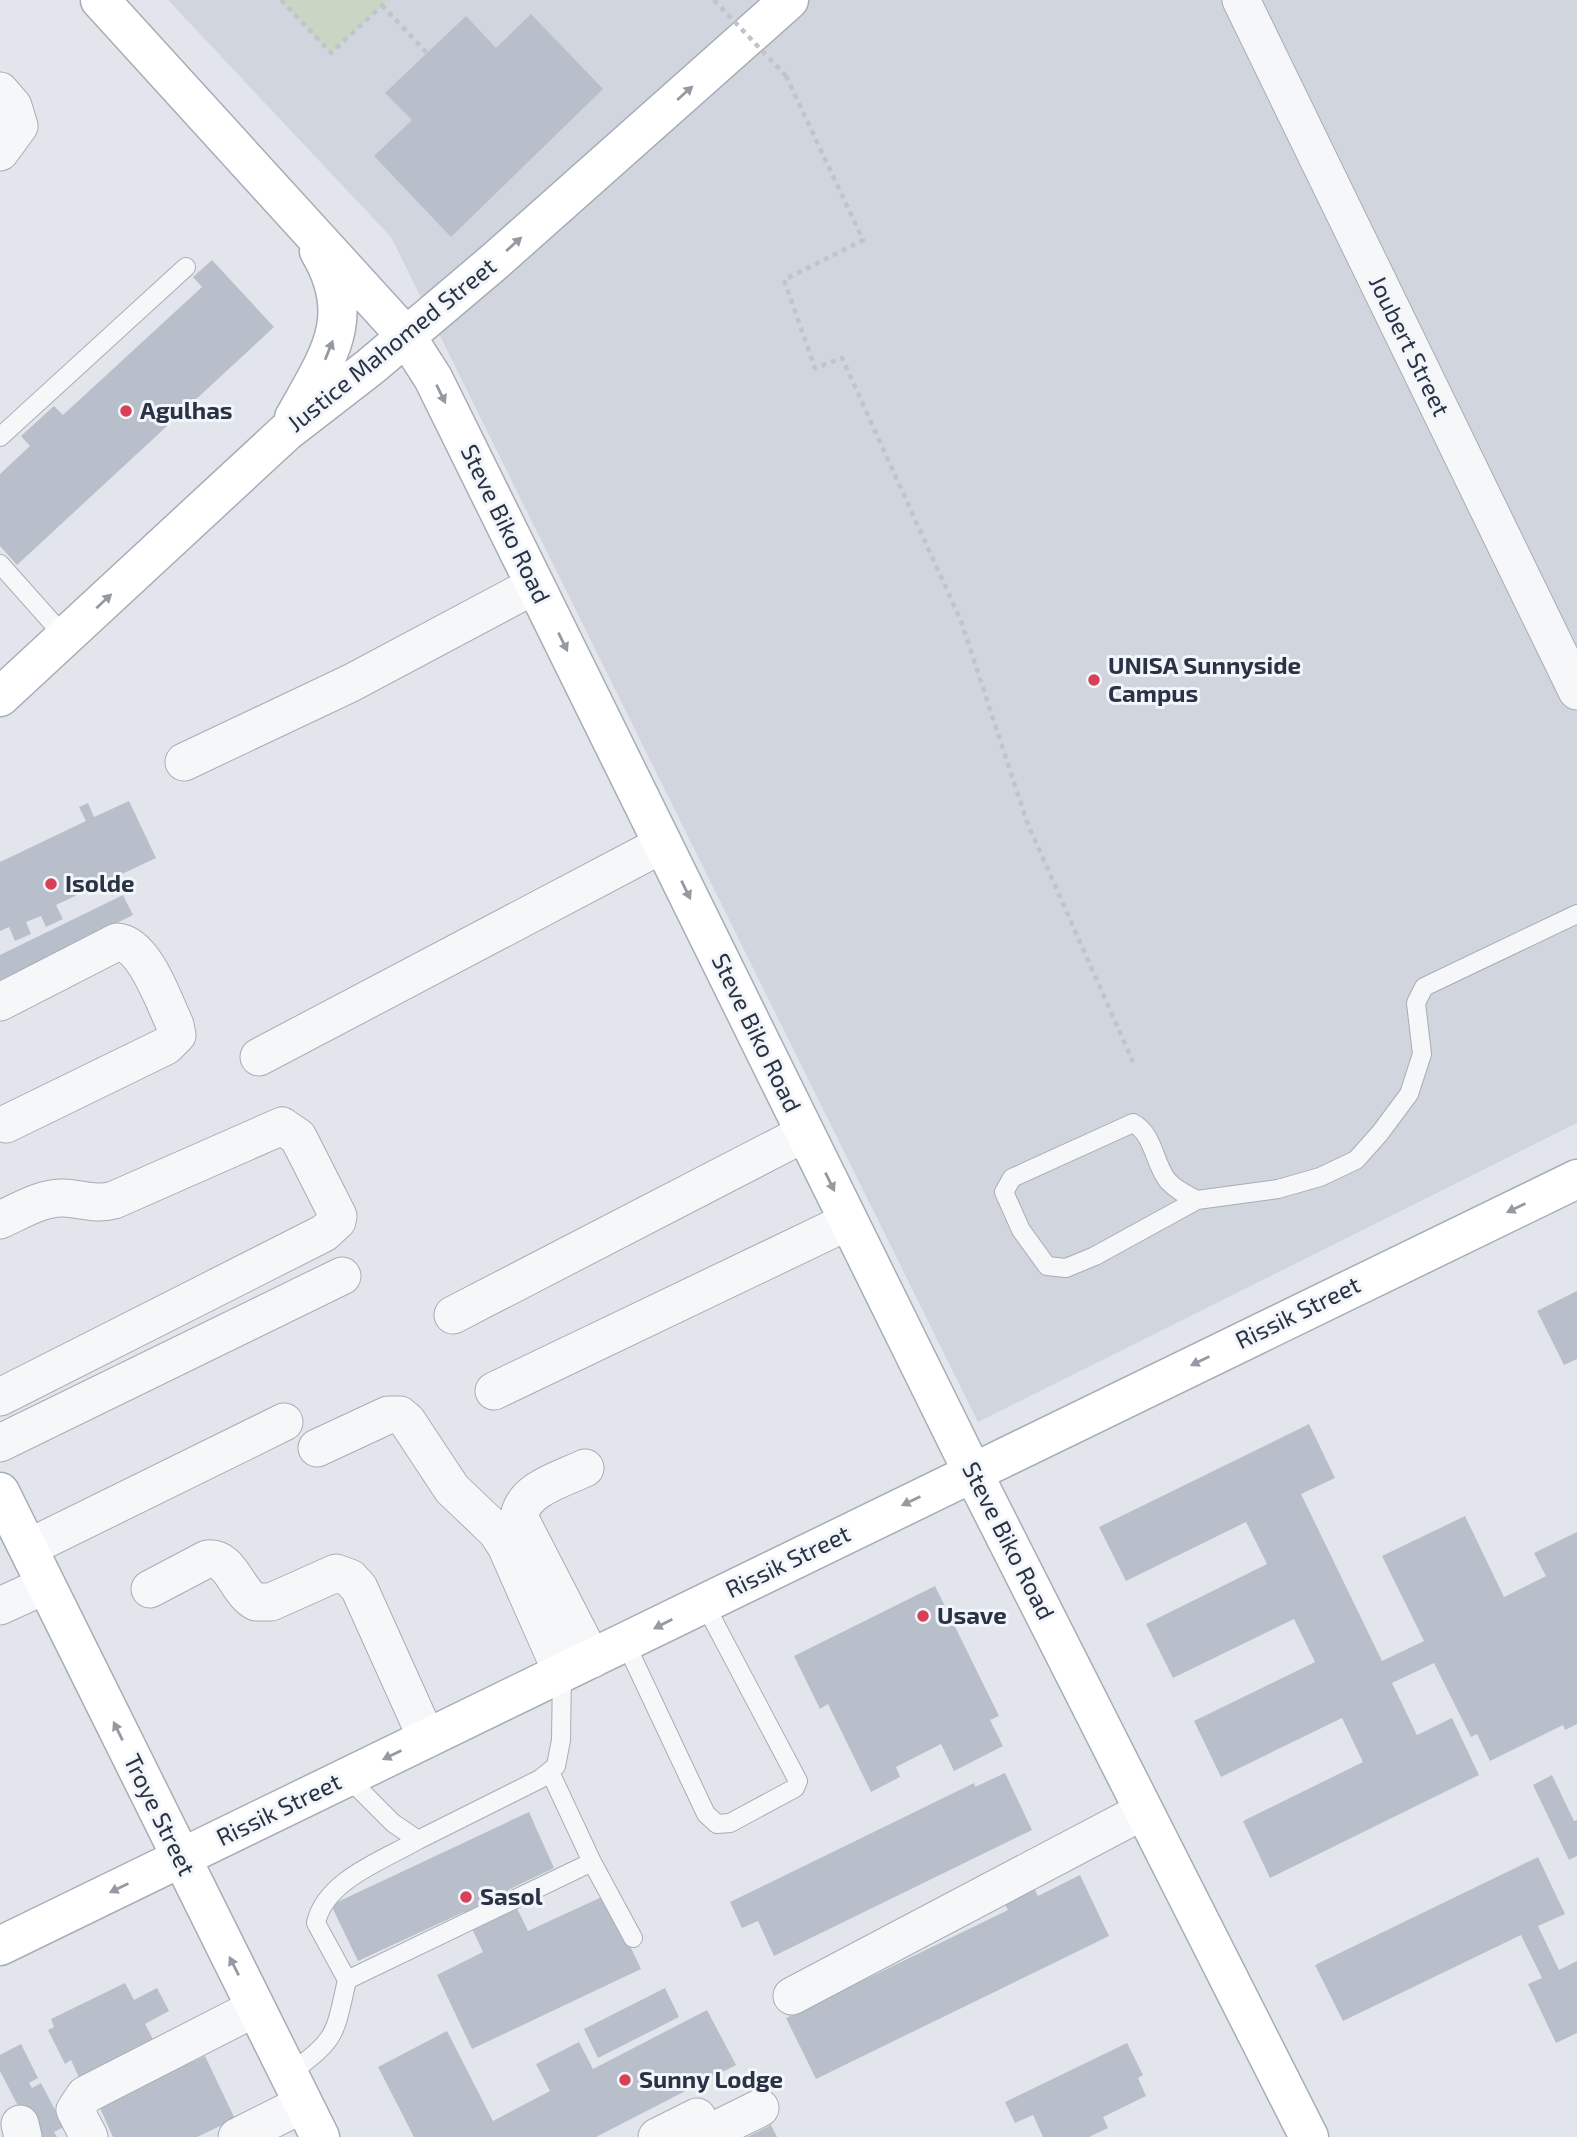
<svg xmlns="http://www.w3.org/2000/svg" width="1577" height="2137" viewBox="0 0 1577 2137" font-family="'Exo 2',sans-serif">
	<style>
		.built { fill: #d0d5de }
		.green { fill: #c8d6c3 }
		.building { fill: #b9bfca }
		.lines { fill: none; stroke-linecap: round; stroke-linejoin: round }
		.service-casing { stroke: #a7adb7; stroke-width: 20 }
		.minor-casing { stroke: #a7adb7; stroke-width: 39 }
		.secondary-casing { stroke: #a7adb7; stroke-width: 41 }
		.path { stroke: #c1c4ca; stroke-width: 4.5; stroke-dasharray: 5 5; stroke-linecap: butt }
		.service { stroke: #f6f7f9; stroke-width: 18 }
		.minor { stroke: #f6f7f9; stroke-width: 37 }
		.secondary { stroke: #fff; stroke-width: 38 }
		.path-bridge { stroke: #c1c4ca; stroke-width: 4.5; stroke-dasharray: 5 5; stroke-linecap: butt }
		.oneway { fill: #9499a2 }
		.poi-dot { fill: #d84057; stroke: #f2f5f9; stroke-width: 2.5 }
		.labels { text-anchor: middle; stroke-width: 6; stroke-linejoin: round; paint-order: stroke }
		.street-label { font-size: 24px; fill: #293345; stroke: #f2f5f9 }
		.poi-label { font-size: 24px; font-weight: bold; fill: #293345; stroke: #f2f5f9; text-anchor: start }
	</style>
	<rect width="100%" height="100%" fill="#e2e6ec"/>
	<path class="built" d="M168,0h1409v1123l-599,299 -587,-1185z"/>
	<path class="green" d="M281,0h107l-57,53z"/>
	<path class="building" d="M531,14l72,75 -152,148 -77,-81 38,-36 -27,-27 81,-77 30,32z
		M212,260l62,67 -257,238 -17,-19v-72l30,-28 -9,-10 33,-30 9,9 139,-128 -9,-10z
		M129,801l27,57 -100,47 7,14 -17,8 -5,-11 -15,6 5,12 -16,7 -6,-14 -9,4v-69l86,-41 -7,-14 9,-4 6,14z
		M123,895l10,20 -133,65v-25z
		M1577,1291v68l-13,6 -27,-54z
		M1309,1424l26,54 -34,16 81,167 42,-20 -42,-85 83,-40 39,81 42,-21 -12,-23 43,-21v192l-12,6 -2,-5 -73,36 -13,-27 -6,3 -37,-74 -42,20 25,52 35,-17 27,57 -209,103 -27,-57 120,-59 -21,-44 -121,59 -27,-56 121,-59 -21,-43 -121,59 -27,-54 121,-60 -21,-42 -120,59 -27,-54z
		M935,1586l64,130 -9,4 13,26 -49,25 -13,-27 -45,23 4,10 -29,15 -43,-88 -8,5 -26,-53z
		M1005,1773l27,57 -258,126 -16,-35 -16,7 -12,-26 244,-119 1,4z
		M1552,1775l22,46 3,-1v36l-8,4 -36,-75z
		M529,1812l25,56 -46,22 20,41 78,-36 35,74 -169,80 -35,-74 46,-23 -19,-40 -106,49 -27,-56z
		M1538,1857l27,57 -27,12 21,44 18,-9v72l-21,10 -28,-59 14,-6 -21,-43 -178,86 -28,-56z
		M1080,1875l29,61 -293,143 -30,-61 222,-108 -7,-13 30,-15 7,14z
		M125,1983l9,17 23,-12 12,23 -24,13 10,19 -75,37 -9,-20 -6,4 -17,-34 6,-3 -3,-8z
		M665,1988l14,29 -81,41 -14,-29z
		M707,2010l29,55 -140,72h-182l-36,-70 69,-36 46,90 57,-30 -14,-27 43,-22 14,27z
		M1127,2043l16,32 -5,3 8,18 -43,21 5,11 -19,9h-46l-10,-22 -18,8 -10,-21z
		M21,2044l17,34 -9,5 3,5 9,-5 23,44 -10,5 3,5h-23l-34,-66v-16z
		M205,2056l30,63 -38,18h-84l-14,-31 65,-31 -2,-5 20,-8 1,4z
		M771,2125l6,12h-30z"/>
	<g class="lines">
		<g class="service-casing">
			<path id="service" d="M0,437l186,-170
				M0,564l65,73
				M1197,1200c-10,-5 -21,-10 -29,-19 -14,-17 -14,-47 -35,-58l-121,55 -8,14 17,38 26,36 19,2 29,-12 102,-56 81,-11 42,-12 36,-17 24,-27 29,-39 13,-40 -6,-51 8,-16 153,-73
				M625,1642l81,172 11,10 13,-1 65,-35 3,-7 -94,-178
				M550,1772l42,90 41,76
				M347,1777l46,46 25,17 122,-61 16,-13 5,-26 1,-67
				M347,1980l245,-118
				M288,2075c49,-37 46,-37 59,-95l-31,-57c9,-43 68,-63 102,-83"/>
		</g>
		<g class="minor-casing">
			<path id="minor" d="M1241,0l336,691
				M0,91l13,15 6,20 -19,26
				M184,762l167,-79 184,-98
				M0,1002l117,-60c28,2 47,60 58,83l2,10 -11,11 -160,78
				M259,1057l404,-213
				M0,1220c20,-9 42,-23 64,-22 18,1 32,7 50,2l168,-74 16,11 40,79 -1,5 -13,12 -324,164
				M453,1315l352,-182
				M494,1391l355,-170
				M0,1443l342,-167
				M317,1448l71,-33h12l7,6 45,68 44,42 10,15 56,127
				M585,1468c-23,11 -62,21 -66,49l73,142
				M28,1548l256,-126
				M150,1589l57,-30c25,-3 29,33 49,43h15l65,-29 14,5 9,10 68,151
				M0,1606l46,-21
				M792,1996l351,-185
				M20,2124l3,13
				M89,2137l-14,-27 10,-15 170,-87
				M237,2137l66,-33
				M657,2137l40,-20
				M701,2137l59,-29"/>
		</g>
		<g class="secondary-casing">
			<path id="secondary" d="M100,0l306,336 27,42 539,1093 337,666
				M294,418c33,-60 65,-100 25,-167
				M0,697l286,-265 84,-65 124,-105 295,-262
				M0,1492l320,645
				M0,1946l1577,-767"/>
		</g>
		<path class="path" d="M281,0l50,53 57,-53
			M382,5l45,48
			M786,76l77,164 -79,40 31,88 27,-10 119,263 66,201 106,240"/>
		<use href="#service" class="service"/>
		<use href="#minor" class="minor"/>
		<use href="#secondary" class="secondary"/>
		<path class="path-bridge" d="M714,0l72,76"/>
	</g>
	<defs><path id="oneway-solid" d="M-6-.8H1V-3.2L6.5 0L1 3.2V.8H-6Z" transform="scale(1.75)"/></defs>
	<g class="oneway">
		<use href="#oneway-solid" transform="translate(685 93) rotate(-42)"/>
		<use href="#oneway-solid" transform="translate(514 244) rotate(-42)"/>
		<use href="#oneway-solid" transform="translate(329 350) rotate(-68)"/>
		<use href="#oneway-solid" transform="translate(441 394) rotate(64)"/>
		<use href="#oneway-solid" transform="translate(104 601) rotate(-43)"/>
		<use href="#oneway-solid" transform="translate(563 642) rotate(64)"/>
		<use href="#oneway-solid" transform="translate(686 890) rotate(64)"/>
		<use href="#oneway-solid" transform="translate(830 1182) rotate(64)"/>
		<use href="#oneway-solid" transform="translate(1516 1208) rotate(154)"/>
		<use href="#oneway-solid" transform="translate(1200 1361) rotate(154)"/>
		<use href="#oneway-solid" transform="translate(911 1501) rotate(154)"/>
		<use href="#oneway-solid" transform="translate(663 1624) rotate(153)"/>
		<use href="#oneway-solid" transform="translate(118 1731) rotate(-116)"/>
		<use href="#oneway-solid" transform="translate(392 1755) rotate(154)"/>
		<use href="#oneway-solid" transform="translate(119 1888) rotate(154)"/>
		<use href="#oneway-solid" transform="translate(234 1966) rotate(-117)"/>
	</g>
	<g class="poi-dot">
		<circle cx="126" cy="411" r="7"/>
		<circle cx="1094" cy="680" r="7"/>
		<circle cx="51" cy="884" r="7"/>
		<circle cx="923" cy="1616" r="7"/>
		<circle cx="466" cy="1897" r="7"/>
		<circle cx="625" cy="2080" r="7"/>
	</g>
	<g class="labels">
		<g class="street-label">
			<text transform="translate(392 345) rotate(-39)" y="8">Justice Mahomed Street</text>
			<text transform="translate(1409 346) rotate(64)" y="8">Joubert Street</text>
			<text transform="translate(505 524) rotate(64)" y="8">Steve Biko Road</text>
			<text transform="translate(756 1033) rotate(64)" y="8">Steve Biko Road</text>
			<text transform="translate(1298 1313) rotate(-26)" y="8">Rissik Street</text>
			<text transform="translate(1008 1541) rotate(63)" y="8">Steve Biko Road</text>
			<text transform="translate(788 1562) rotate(-26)" y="8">Rissik Street</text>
			<text transform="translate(279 1810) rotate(-26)" y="8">Rissik Street</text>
			<text transform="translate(159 1815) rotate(64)" y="8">Troye Street</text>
		</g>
		<g class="poi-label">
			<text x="140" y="419">Agulhas</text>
			<text x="1108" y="674">UNISA Sunnyside<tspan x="1108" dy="28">Campus</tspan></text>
			<text x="65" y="892">Isolde</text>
			<text x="937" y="1624">Usave</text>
			<text x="480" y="1905">Sasol</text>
			<text x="639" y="2088">Sunny Lodge</text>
		</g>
	</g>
</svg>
